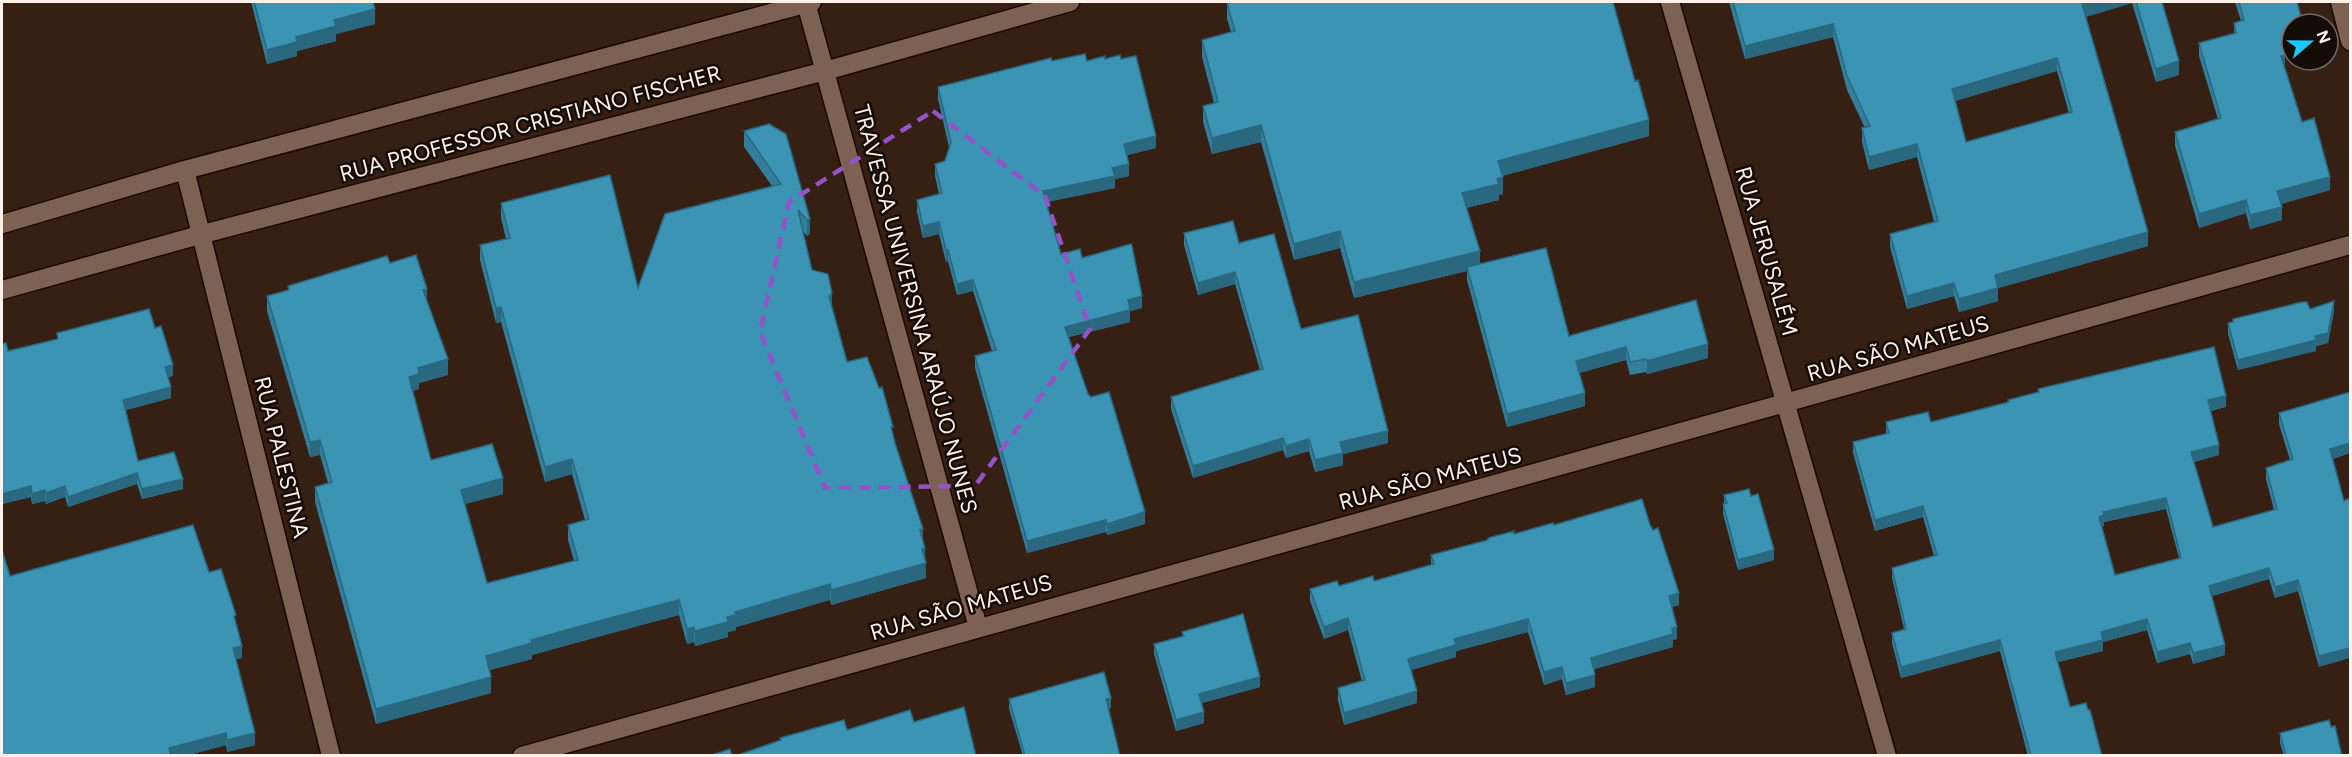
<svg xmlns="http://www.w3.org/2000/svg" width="2352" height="757" viewBox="0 0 2352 757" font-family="Figtree,sans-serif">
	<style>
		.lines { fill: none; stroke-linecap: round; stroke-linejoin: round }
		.street-casing { stroke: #1c0801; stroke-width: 21 }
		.secondary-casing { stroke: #1c0801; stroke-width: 21 }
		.street { stroke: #7d6153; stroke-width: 18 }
		.secondary { stroke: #7d6153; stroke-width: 18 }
		.wall { fill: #337f9b; fill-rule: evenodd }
		.shaded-wall { fill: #29687e }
		.building { fill: #3b94b4; stroke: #29687e; stroke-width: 1.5; fill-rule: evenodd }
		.marked { fill: none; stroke: #9553c8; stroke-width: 4.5; stroke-dasharray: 12 8; stroke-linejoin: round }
		.labels { text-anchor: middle; stroke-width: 5; stroke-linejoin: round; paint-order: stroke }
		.street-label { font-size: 22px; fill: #fef1ea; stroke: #160c07 }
	</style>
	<rect width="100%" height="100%" fill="#361f13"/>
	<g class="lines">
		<g class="street-casing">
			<path id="street" d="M2340,2l10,39
				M806,3l172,624"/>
		</g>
		<g class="secondary-casing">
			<path id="secondary" d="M1670,2l217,754
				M185,170l146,586
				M2,224l183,-54 627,-168
				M2,290l201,-56 622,-163 245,-69
				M522,756c609,-172 1219,-339 1828,-511"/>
		</g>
		<use href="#street" class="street"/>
		<use href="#secondary" class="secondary"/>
	</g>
	<path class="wall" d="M251,2h122l2,22 -39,10v7l-39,10v5l-30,8z
		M1729,2h433l17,73 -23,7 -24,-79 -47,14 63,229 -150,42v13l-39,11 -5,-16 -47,13 -17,-62v-13l44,-12 -17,-65 -48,13 -7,-28v-14h3l-18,-38 -14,-53 -88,22zM2057,71l12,42 -103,29 -11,-41z
		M2235,2h62l-12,53v13l17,54 28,68 -49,14 1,16 -32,9 -4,-16 -47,15 -24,-82v-14l43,-13 -19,-63v-13l35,-10v-10l7,-2z
		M1227,3l422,133 -147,40 1,18 -4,1v5l-33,8 14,56 89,72 139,22 -61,16 -1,-2 -16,3 -4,-15 -47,13 6,33 -78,21 -40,-147v-9l-113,27 -14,-50 -46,12 -33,-118 -49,12 -9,-32v-16l11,-3 -12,-46v-17l29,-8 -4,-13z
		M1105,59h16l35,89 -29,7 2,21 -14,3v9l-69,14 15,52 21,4 60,50 -12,3v11l-61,15 19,57 57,130 -38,11 -1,-3 -79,21 -52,-185v-12l17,-5 -19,-60 -16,4 -9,-34 -2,1 -7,-28 -16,4 -6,-26v-12l22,-6 -4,-18v-12l10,-3 4,-14 -11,-48v-12l114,-26h35z
		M744,131l42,3 24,100 -3,2 -4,-5 9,39 20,38 15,54 46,74 30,105 3,37 -95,27 -1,-5 -94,27v3l-8,2v5l-33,9 -1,-4 -7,2 -8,-29 -84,22 -63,18v4l-43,11 2,23 -115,31 -61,-222v-15l13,-4 -8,-28 -10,2 -43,-146v-15l21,-6v-4l102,-23 37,37 21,75 -29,8v6l-6,2 18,69 72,34 -38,10 22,79 87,-22 -6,-21v-15l17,-5 -13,-46 -27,8 -44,-160 -5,1 -16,-63v-15l26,-6 -5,-21v-15l137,85 134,-102 -28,-39z
		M1184,233l55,10 62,86 87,114 -45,11v11l-28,7 -6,-21 -23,7 -3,-8 -90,28 -22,-69v-12l89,-27 -25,-86 -37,11 -14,-50z
		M2310,309l24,2 -6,32 -12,3v5l-78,19 -10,-36v-11z
		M155,328l18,48 -5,1 3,21 -45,12 12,51 45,28 -41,10 -5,-15 -69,23 -3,-10 -19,7 -1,-3 -13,3 -1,-7 -29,7v-160l6,7 49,-12v-6z
		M2350,392v61l-17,6 -14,208 -21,-76 -23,7 -6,-19 -57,17 13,59 -32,9 -3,-10 -33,9 -10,-33 -44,12v9l-45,11 12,45 32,49h-74l-28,-105 -99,27 -9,-35v-10l12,-4 -12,-51v-10l42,-12 -11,-39 -48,14 -22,-78v-11l33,-8v-12h45l295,-15 -15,4 8,44 -25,7 19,65 61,-17 -8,-31v-11l24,-8 -11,-36v-11zM2166,509l13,49 -64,17 -13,-48 2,-1v-4z
		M1724,495l50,65 -36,10 -15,-56v-10h1z
		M1554,525h96l29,80 -7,2 5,32 -4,1v7l-79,22 1,18 -29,8 -4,-16 -18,6 -16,-53 -72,19v6l-45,13 6,33 -73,22 -6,-25v-12l24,-7 -14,-51 -24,9 -14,-38v-12l64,-8 57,-16v-10l57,-14v-3l26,-4z
		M209,572l27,51 6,35 -6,1 19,86 -28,7 -1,-7 -41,11h-183l8,-180z
		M1182,632l78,55 -58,16 2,20 -28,8 -22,-77v-10l28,-7z
		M1009,699l102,9 -3,1 12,47h-97l-14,-47z
		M2331,727l11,29h-58l-4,-13v-10z"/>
	<path class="shaded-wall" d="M2092,2h40v1l-50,15v-14z
		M375,9v15l-39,10v7l-39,10v5l-30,8v-14l67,-30z
		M1833,24v13l-88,22v-13z
		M2292,40v13l-7,2v13l-4,1 1,-26z
		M2057,58v13l-105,31v-13z
		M2179,61v14l-23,7v-13z
		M1649,120v16l-151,41v-16z
		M1261,125v17l-49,12v-16z
		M1156,136v12l-32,8v-12z
		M1917,144v13l-48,13v-13z
		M1129,164v12l-14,3v9l-72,15v-12l69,-23z
		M1503,177v17l-4,1v5l-37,9v-16z
		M2330,177v13l-53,15v-14z
		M2246,200v13l-47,15v-14z
		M2282,207v13l-32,9v-14z
		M810,219v15l-3,2v-16z
		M939,222v12l-16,4v-12z
		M1340,231v17l-46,12v-16z
		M2148,232v14l-153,43v-14z
		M946,250h2v11l-2,1z
		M1480,251v17l-13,-1v4l-113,27v-16z
		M1235,272v12l-37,11v-12z
		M973,280v11l-16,4v-11z
		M1954,283v13l-47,13v-13z
		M1998,288v13l-39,11v-13z
		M427,289v15l-4,-14z
		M832,293v15l-3,-12z
		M1142,296v12l-12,3v11l-65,16v-11l63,-27z
		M2334,301v10l-6,32 -12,3v5l-78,19v-10l77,-24z
		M501,307v15l-5,1v-15z
		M1708,344v14l-61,16v-13z
		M1626,347v13l-50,14v-13z
		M448,359v16l-29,8v6l-10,3v-15l9,-9z
		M173,365v11l-8,2v-11z
		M171,387v11l-48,13v-11z
		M1585,393v13l-78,21v-13z
		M2226,396v11l-18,4v-11z
		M1388,431v12l-45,11v11l-28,7v-12l25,-18z
		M1283,438v12l-90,28v-12z
		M1309,439v12l-23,7v-12z
		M320,440v15l-10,2v-15z
		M2350,443v10l-20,6v-10z
		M2219,445v10l-28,8v-11z
		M572,459v15l-27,8v-15z
		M137,473v11l-69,23v-10z
		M503,478v16l-42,11v-15z
		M183,479v10l-41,10v-10z
		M31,486v11l-29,7v-10z
		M65,486v11l-19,7v-11z
		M45,490v11l-13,3v-10z
		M2166,498v11l-62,13v4l-5,1v-10l4,-5z
		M1923,506v11l-48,14v-11z
		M1145,512v12l-38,11v-11z
		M1106,520v12l-79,21v-12z
		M923,529v16l-3,-15z
		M925,548l1,30 -95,27v-15z
		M1774,550v10l-36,10v-10z
		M2269,568v11l-60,18v-11z
		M2298,580v11l-23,7v-11z
		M830,584v16l-94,27v3l-8,2v5l-33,9v-15l40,-19z
		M1679,593v12l-10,3v-12z
		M679,600v15l-147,40v4l-46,12v-15l45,-16z
		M1348,618v12l-24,9v-12z
		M1528,619v13l-72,19v6l-48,14v-12l46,-20z
		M2147,619v11l-44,12v9l-48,12v-11l46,-20z
		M694,627v15l-7,2v-15z
		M1677,627v12l-4,1v7l-82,23v-12z
		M2000,640v11l-99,27v-11z
		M2190,643v11l-33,9v-11z
		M2225,645v10l-32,9v-11z
		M242,646v12l-9,2v-12z
		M2350,648v10l-31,9v-11z
		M1562,667v12l-18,6v-13z
		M1595,675v12l-29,8v-12z
		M491,677v16l-115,31v-15z
		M1260,677v10l-61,17v-10z
		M1417,691v12l-73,22v-12z
		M1111,698v10l-5,2v-11z
		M1204,712v11l-28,8v-11z
		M226,733v12l-41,11h-16v-8z
		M255,733v12l-28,7v-12z"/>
	<path class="building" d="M254,2h119l2,7 -41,11 2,6 -40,11 1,5 -30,8z
		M1234,2h379l22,79 3,-1 11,40 -151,41 5,16 -6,2 2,5 -37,9 18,58 -126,31 -14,-51 -46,13 -33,-119 -49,13 -9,-32 15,-4 -16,-62 33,-9 -8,-28z
		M1733,2h359l-10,2 66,228 -153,43 3,13 -39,11 -5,-16 -47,13 -17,-62 48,-13 -21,-77 -48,13 -7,-29 8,-2 -23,-50 -14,-52 -88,22zM2057,58l15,54 -106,30 -14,-53z
		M2136,2h26l17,59 -23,8z
		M2239,2h58l6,22h-11v16l-10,3 3,12 -4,1 21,66 12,-4 16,59 -53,14 5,16 -32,8 -4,-15 -47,14 -24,-82 46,-14 -22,-75 37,-10 -2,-10 10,-3z
		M1085,54l2,7 18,-5v3l15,-4 1,4 15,-3 20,80 -32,8 5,20 -17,4 3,8 -72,15 18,63 19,-5 2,9 49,-14 1,2 10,50 -14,4 2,10 -65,17 23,67 3,3 18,-5 36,120 -38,12 -1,-4 -79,21 -52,-185 21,-6 -23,-70 -16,4 -9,-34h-2l-7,-28 -16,4 -6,-26 25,-7 -7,-29 10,-3 6,-19 -13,-55 113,-29 1,3z
		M769,124l17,10 24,85 -3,1 -9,-10 14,60 16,4 4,19 -3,3 18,66 20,-5 12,31 3,-1 11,40h-2l4,16 28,86 -3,1 5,18 -3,1 4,14 -95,27 -1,-6 -95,28 1,3 -9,2 1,5 -33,9 -1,-4 -7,2 -8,-29 -84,22 -64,18 1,3 -46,13 5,21 -115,32 -61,-222 17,-5 -12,-42 -10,2 -43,-146 22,-6 -1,-4 99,-30 3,7 26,-8 11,34 -4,1 25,69 -30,9 1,6 -10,3 22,83 61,-16 11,34 -42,12 26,93 91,-23 -10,-35 21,-6 -17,-60 -27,8 -44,-160 -5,1 -16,-63 30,-7 -9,-35 109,-28 28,113 27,-74 116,-30 -37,-53z
		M1233,221l6,22 35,-9 27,95 57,-14 30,116 -48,11 3,11 -28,7 -6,-21 -23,7 -3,-8 -90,28 -22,-69 92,-28 -28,-97 -37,11 -14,-50z
		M1546,248l23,88 127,-36 12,44 -61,17 -1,-2 -16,3 -4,-15 -50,14 9,32 -78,21 -40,-147z
		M2334,301l-6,32 -13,3 1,4 -78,20 -10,-37 5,-1v-3l69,-17h5l3,7z
		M149,309l6,19 6,-2 12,39 -8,2 6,20 -48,13 15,61 36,-9 9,27 -41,10 -5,-16 -69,24 -3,-11 -19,7 -1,-3 -13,4 -1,-8 -29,8v-150l4,-1 2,8 50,-12 -1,-6z
		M2214,347l12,49 -18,4 11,45 -28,7 22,75 64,-18 -11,-41 27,-9 -14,-46 71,-21v51l-20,6 14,52 6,-3v150l-31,8 -21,-76 -23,7 -6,-19 -60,18 16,59 -32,8 -3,-10 -33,9 -10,-33 -46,13 2,8 -48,12 15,55 16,-4 2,7h2l12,46h-71l-31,-116 -99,27 -9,-34 14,-4 -14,-61 45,-13 -14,-49 -48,14 -22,-78 36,-9 -3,-11 42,-10 3,10 78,-20 -1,-2 31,-8 -1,-3zM2166,498l15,60 -66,17 -16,-58 5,-2 -1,-3z
		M1749,489l2,7 7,-2 16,56 -36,10 -15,-56 4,-1 -3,-8z
		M1642,499l8,26 3,5 5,-2 21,65 -10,3 8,31 -5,1 1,6 -82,24 4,17 -29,8 -4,-16 -18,5 -16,-53 -74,20 2,6 -48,14 9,32 -73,22 -6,-25 27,-8 -17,-62 -24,9 -14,-38 27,-8 2,5 34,-10 1,5 60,-17 -3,-9 57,-15v-2l26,-7v3l39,-11 1,2z
		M193,525l16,47 12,-3 15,46 -2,1 8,30 -9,2 22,85 -28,7 -1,-7 -57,15 2,8h-169v-202l1,-1 7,23z
		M1243,614l17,63 -61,17 5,18 -28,8 -22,-76 30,-8 -2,-4z
		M1104,672l7,26 -5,1 14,57h-95l-16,-57z
		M964,707l12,49h-241l46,-16 -1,-2 64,-18 3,10 63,-20 4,12z
		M2329,720l2,7 4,-1 7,30h-56l-6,-23z
		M730,749l2,7h-23z"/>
	<path class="marked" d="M933,111l112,85 45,133 -115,157 -150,2 -65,-156 29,-130z"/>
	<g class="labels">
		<g class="street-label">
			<text transform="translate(530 123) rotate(-15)" y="8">RUA PROFESSOR CRISTIANO FISCHER</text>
			<text transform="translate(1767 251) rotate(74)" y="8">RUA JERUSALÉM</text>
			<text transform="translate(916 309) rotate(75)" y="8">TRAVESSA UNIVERSINA ARAÚJO NUNES</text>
			<text transform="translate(1898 348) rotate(-16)" y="8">RUA SÃO MATEUS</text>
			<text transform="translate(282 457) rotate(76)" y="8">RUA PALESTINA</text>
			<text transform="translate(1430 478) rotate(-15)" y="8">RUA SÃO MATEUS</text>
			<text transform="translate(961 607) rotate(-16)" y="8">RUA SÃO MATEUS</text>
		</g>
	</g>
	<rect width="2352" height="757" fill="none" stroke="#fef1ea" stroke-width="6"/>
	<g transform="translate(2310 42) rotate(70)"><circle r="28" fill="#160c07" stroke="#736862" stroke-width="1.5"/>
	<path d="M0-4.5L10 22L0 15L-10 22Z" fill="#1bc9fc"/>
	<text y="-9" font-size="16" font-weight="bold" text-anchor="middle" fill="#fef1ea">N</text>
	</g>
</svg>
